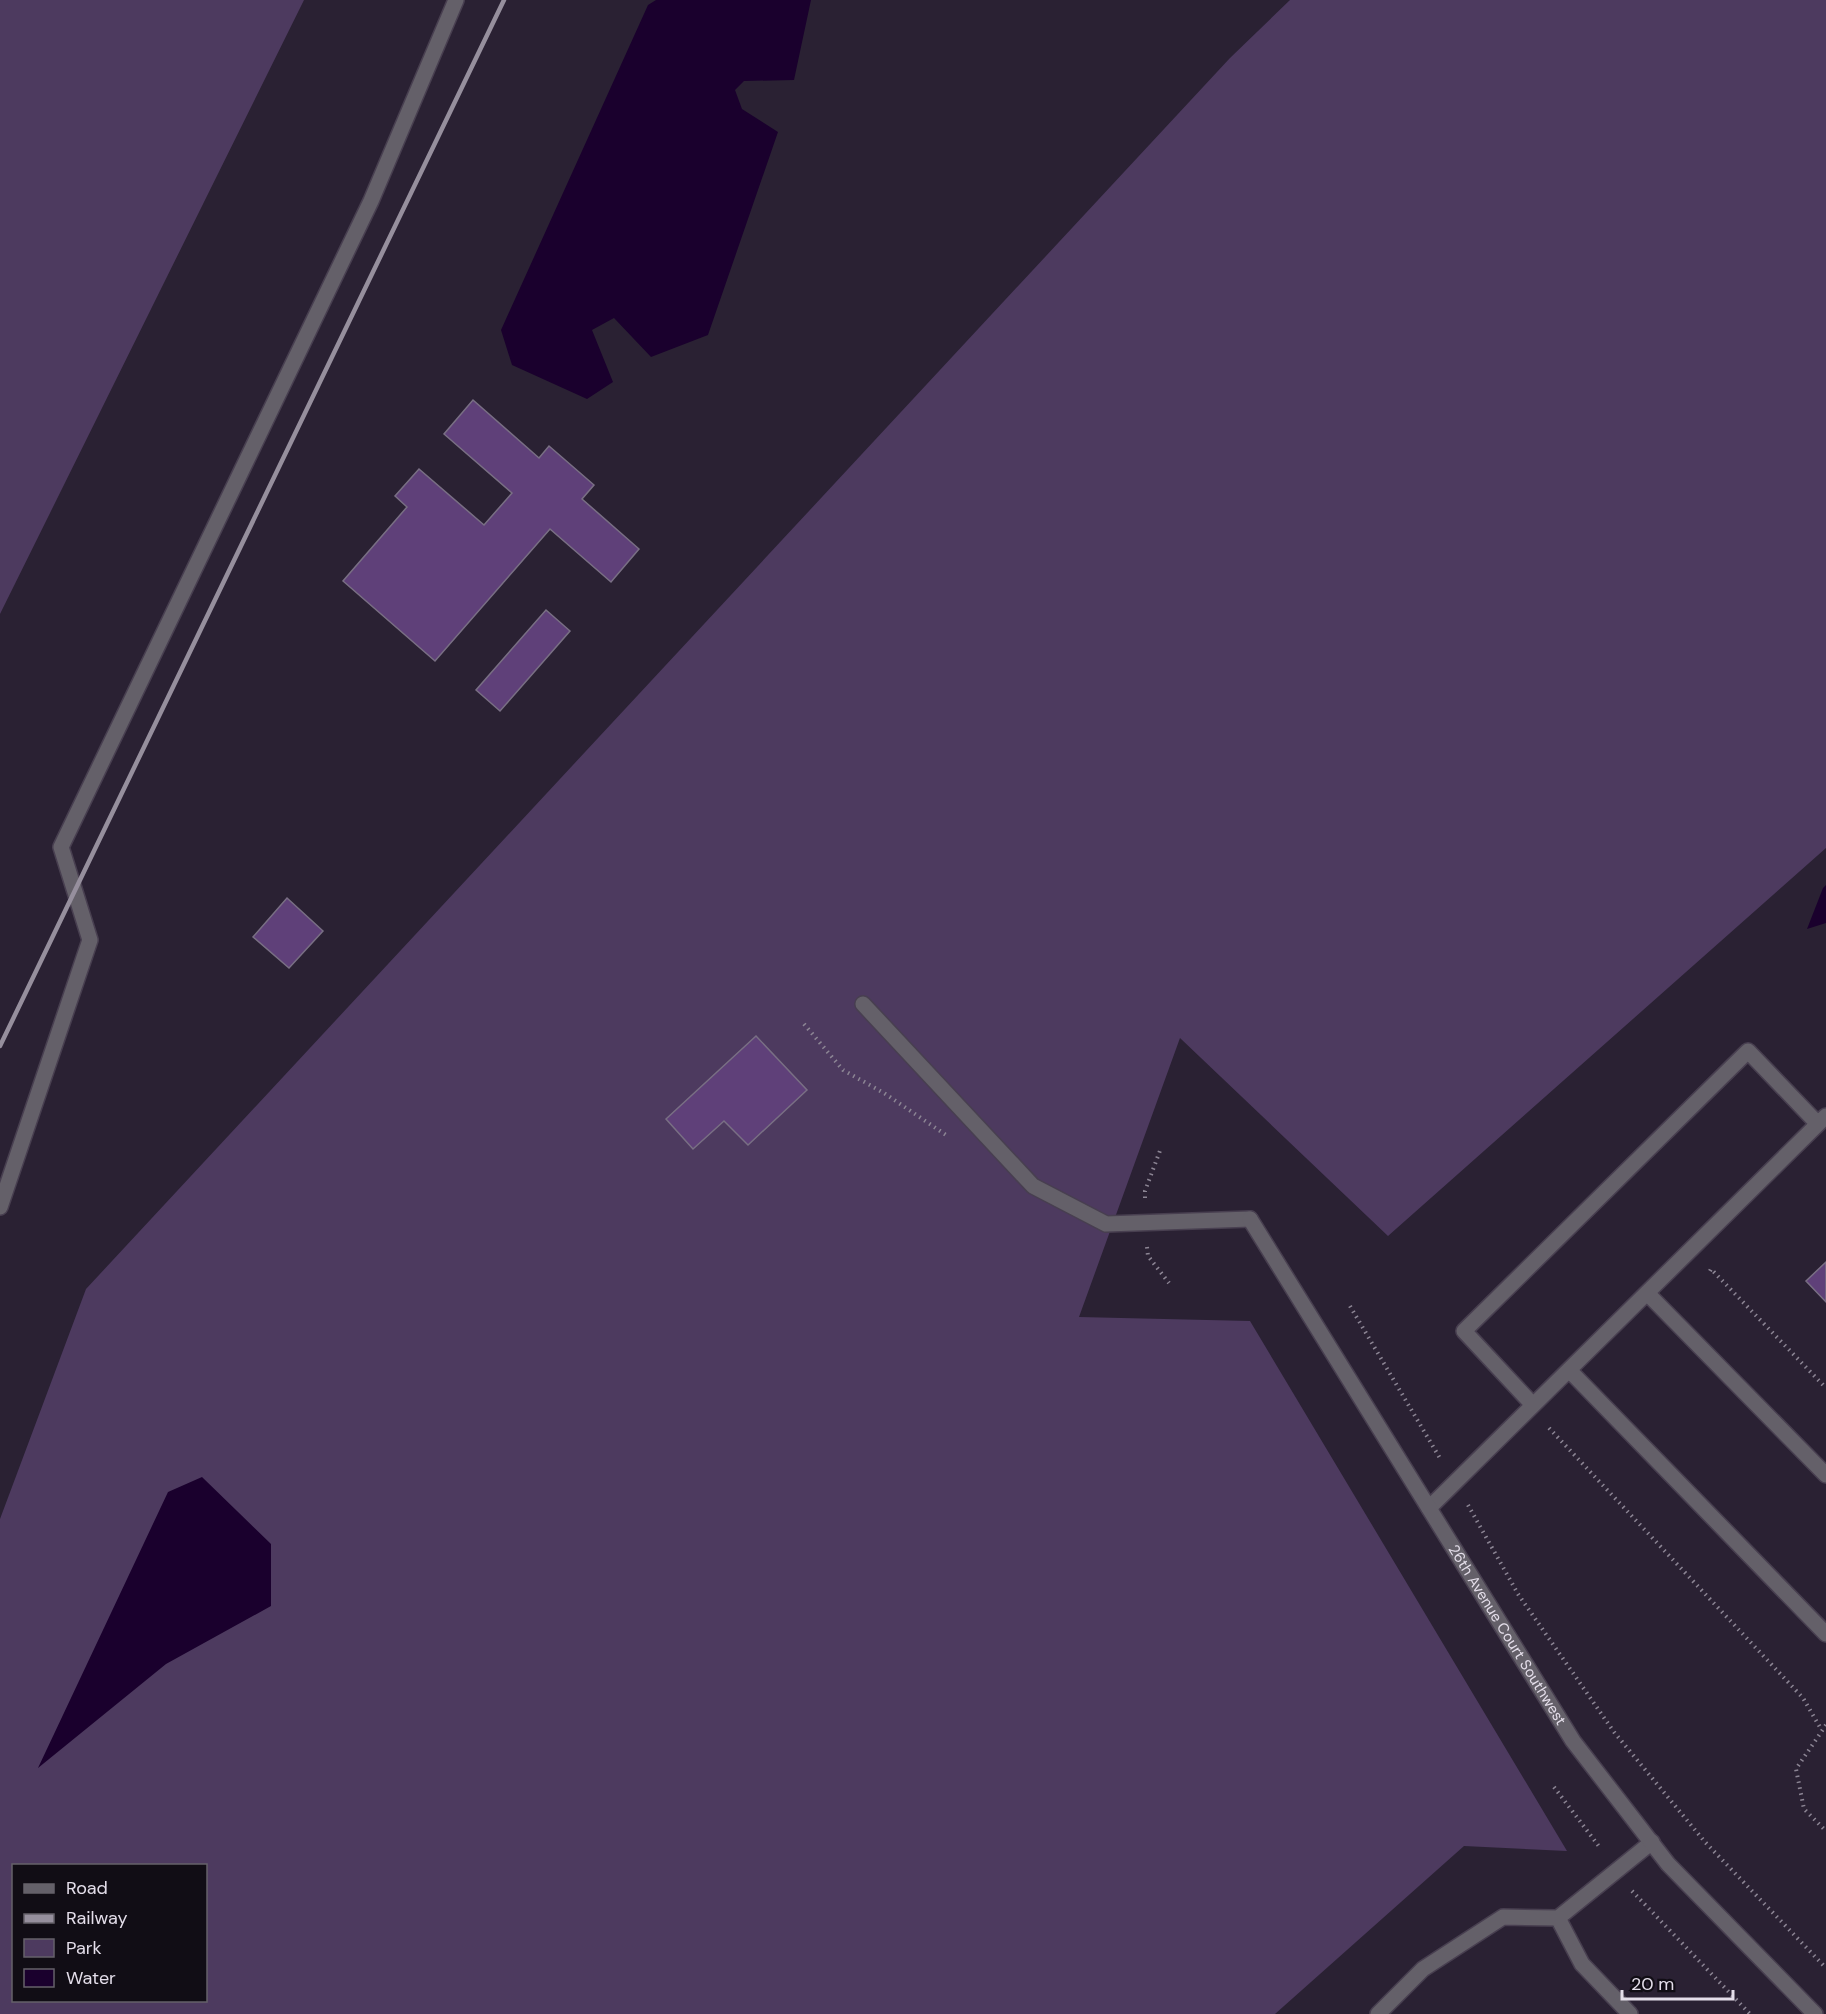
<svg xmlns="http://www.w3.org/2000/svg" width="1826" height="2014" viewBox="0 0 1826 2014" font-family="'DM Sans',sans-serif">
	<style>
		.green { fill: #4d3a5f; fill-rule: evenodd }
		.water { fill: #1a002d }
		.building { fill: #5f4079; stroke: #796f84; stroke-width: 1.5 }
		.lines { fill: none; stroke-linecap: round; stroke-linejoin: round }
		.service-casing { stroke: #483f50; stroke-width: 18 }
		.minor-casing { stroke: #483f50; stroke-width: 18 }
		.path { stroke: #8c8594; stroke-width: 4; stroke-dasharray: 1.5 4.5; stroke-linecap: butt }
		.service { stroke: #646069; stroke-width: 15 }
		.minor { stroke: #646069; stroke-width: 15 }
		.rail { stroke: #968f9d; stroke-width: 4.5 }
		.labels { text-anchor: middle; stroke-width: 4.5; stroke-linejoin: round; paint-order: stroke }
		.street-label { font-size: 15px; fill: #e4deea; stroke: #110d15 }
	</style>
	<rect width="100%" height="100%" fill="#2a2133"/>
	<path class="green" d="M0,0h304l-304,614z
		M1290,0h536v848l-438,388 -208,-198 -101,279 171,4 317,530 -103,-5 -189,168h-1275v-495l86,-230 1144,-1231zM14,1866h192v134h-192z"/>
	<path class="water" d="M656,0h155l-17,80 -50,1 -9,9 7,19 36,23 -70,203 -57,22 -37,-39 -22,12 21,52 -26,17 -75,-34 -11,-35 147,-325z
		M1826,885v38l-19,6 16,-41z
		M202,1477l69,67v62l-105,58 -128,104 130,-276z"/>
	<path class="building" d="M473,400l66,58 10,-12 45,39 -12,14 57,50 -28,33 -61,-53 -115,132 -92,-80 64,-74 -12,-11 24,-27 65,56 28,-32 -68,-59z
		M546,610l24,21 -70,80 -24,-21z
		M287,898l36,33 -34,37 -36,-31z
		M756,1036l51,54 -59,55 -24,-24 -31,28 -27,-30z
		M1826,1262v40l-20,-21z"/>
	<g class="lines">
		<g class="service-casing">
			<path id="service" d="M863,1004l170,182 73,38 144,-5
				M0,1207l90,-267 -29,-93 310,-646 85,-201
				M1647,1293l179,182
				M1569,1370l257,264
				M1533,1405l-69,-74 284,-280 70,73
				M1429,1508l397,-392
				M1558,1918l24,46 48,50
				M1378,2014l45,-45 80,-52 55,1 94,-76"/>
		</g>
		<g class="minor-casing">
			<g id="minor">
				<path id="s1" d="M1250,1219l323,522 95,123 147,150"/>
			</g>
		</g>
		<path class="path" d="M804,1024l39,46 41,23 62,42
			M1145,1198v-7l16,-43
			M1147,1247l1,9 21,27
			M1710,1271l1,-2 115,119
			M1350,1306l91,154
			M1549,1428l254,270 18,31
			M1468,1505l50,89 96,138 91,110 121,126
			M1826,1725l-30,44 8,40 22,22
			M1554,1787l47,62
			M1632,1891l118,123"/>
		<use href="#service" class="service"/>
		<use href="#minor" class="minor"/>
		<path class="rail" d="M0,1046l504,-1046"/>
	</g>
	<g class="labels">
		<g class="street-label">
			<text dy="5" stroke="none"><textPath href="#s1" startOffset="489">26th Avenue Court Southwest</textPath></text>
		</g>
	</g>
	<rect x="12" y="1864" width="195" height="138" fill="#110d15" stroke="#65616a" stroke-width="1.5"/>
	<rect x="24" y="1884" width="30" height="9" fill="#646069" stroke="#65616a" stroke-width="1.5"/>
	<text x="66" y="1894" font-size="18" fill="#e4deea">Road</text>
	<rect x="24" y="1914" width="30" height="9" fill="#968f9d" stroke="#65616a" stroke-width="1.5"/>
	<text x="66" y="1924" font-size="18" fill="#e4deea">Railway</text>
	<rect x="24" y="1939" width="30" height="18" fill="#4d3a5f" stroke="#65616a" stroke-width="1.5"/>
	<text x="66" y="1954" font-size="18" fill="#e4deea">Park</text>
	<rect x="24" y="1969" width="30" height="18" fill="#1a002d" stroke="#65616a" stroke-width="1.5"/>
	<text x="66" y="1984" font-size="18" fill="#e4deea">Water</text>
	<path d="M1622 1990v9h111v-9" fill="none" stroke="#e4deea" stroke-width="3"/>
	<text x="1631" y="1990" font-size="18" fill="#e4deea" stroke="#110d15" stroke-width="4.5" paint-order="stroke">20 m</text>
</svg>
